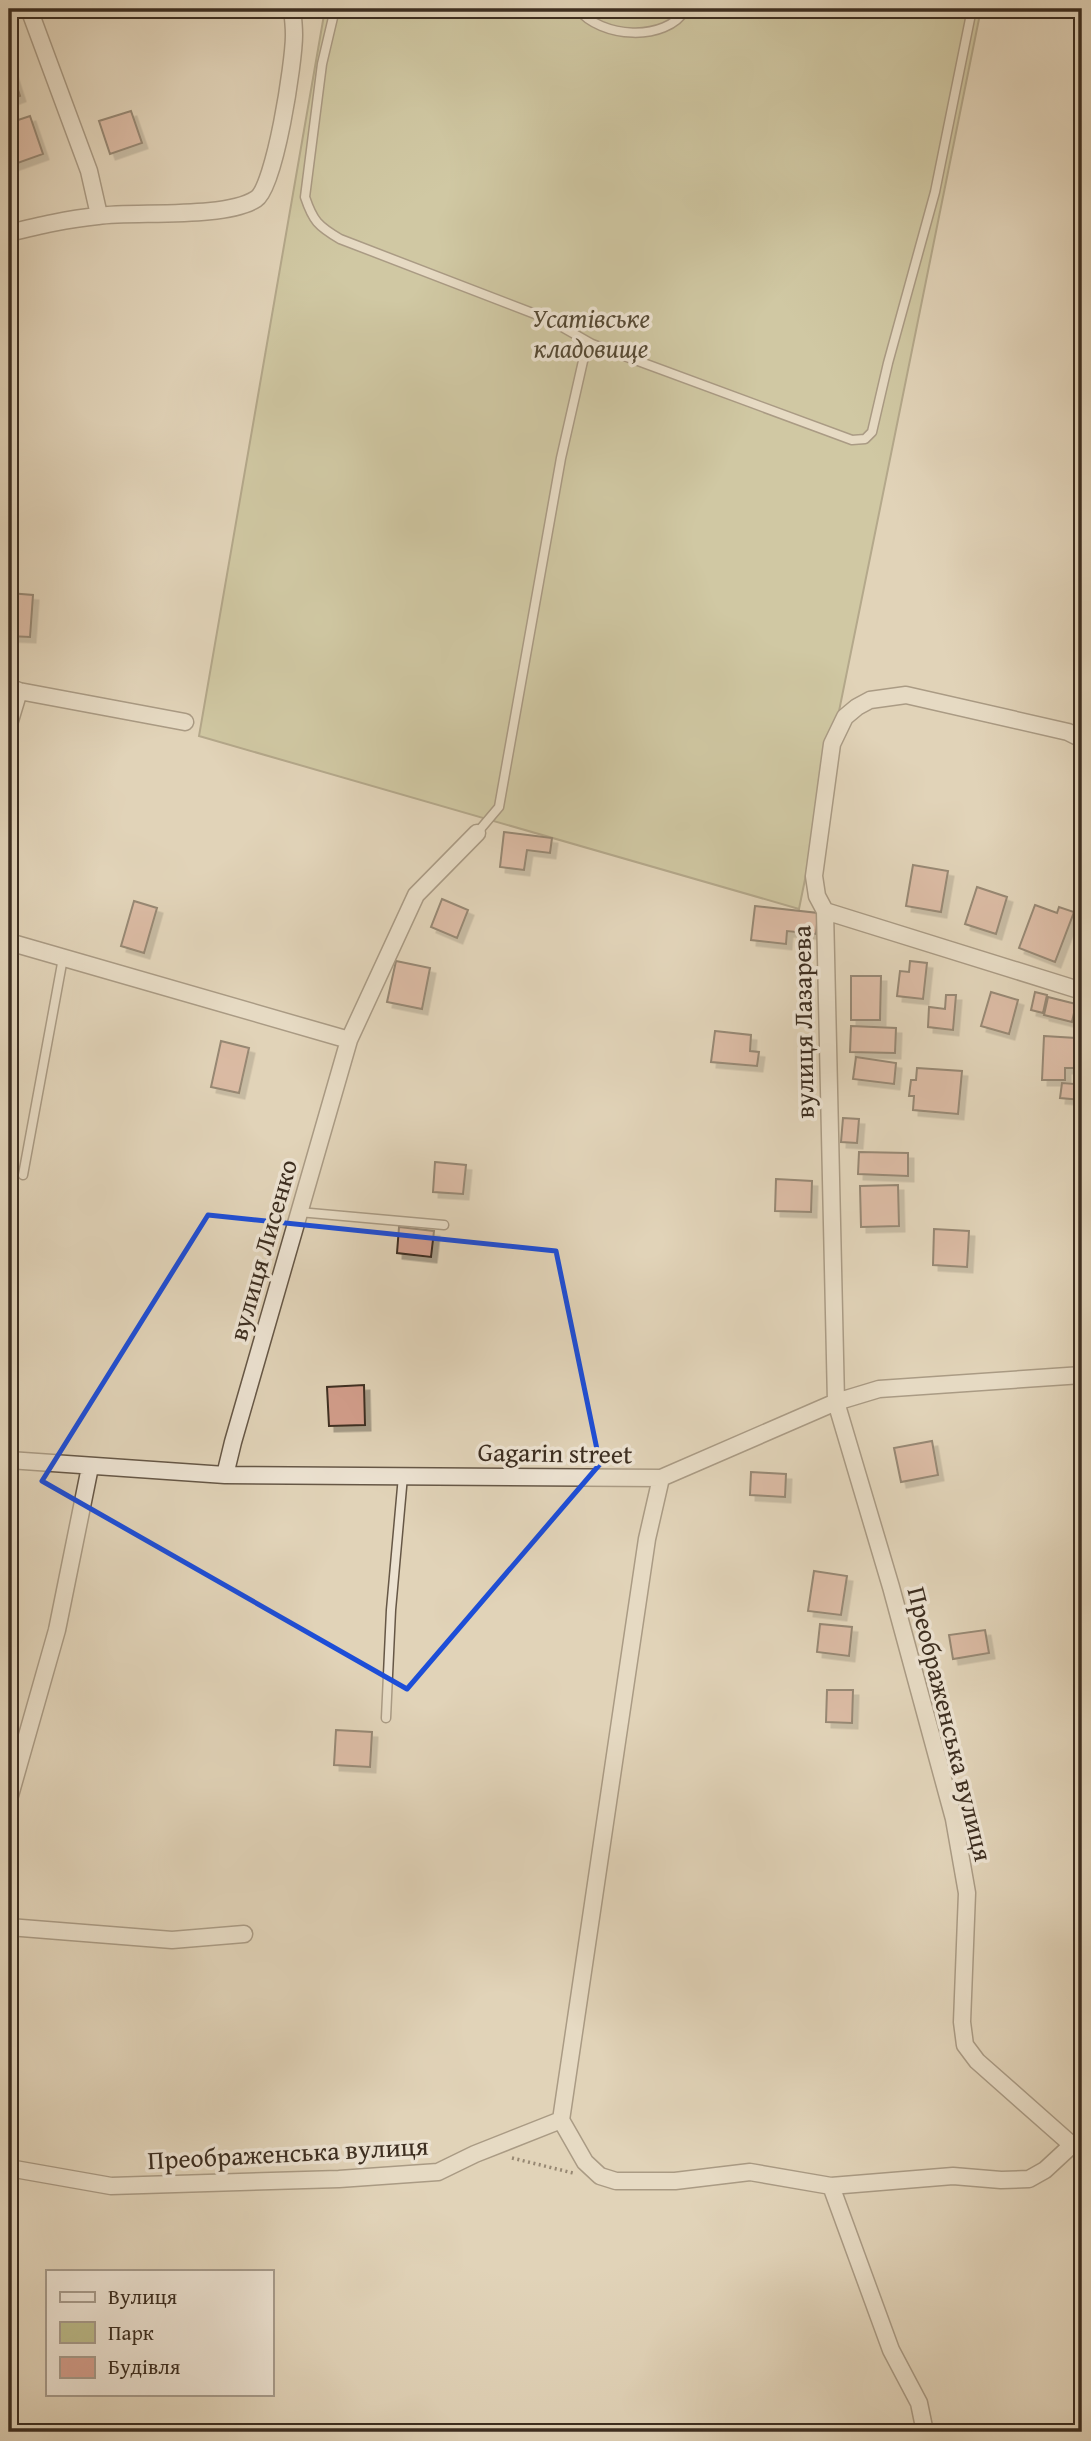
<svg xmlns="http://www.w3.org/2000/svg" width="1091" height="2441" viewBox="0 0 1091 2441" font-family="'Gentium Book Plus',serif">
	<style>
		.green { fill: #bbba89; stroke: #7c7454; stroke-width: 2 }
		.building { fill: #d39e8c; stroke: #3d2e20; stroke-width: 2; filter: url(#shadow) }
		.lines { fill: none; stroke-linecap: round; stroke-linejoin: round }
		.service-casing { stroke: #665746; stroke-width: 11 }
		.minor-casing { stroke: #665746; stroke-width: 19 }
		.path { stroke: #3d2e20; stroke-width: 3.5; stroke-dasharray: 2 3.5; stroke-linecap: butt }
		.service { stroke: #ece2d1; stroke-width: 8 }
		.minor { stroke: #ece2d1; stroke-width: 16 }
		.marked { fill: none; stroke: #1d4ed8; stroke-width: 5; stroke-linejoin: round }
		.labels { text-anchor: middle; stroke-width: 7; stroke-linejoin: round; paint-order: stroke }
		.park-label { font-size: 26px; font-style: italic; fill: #564a35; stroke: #ece2d1 }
		.street-label { font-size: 26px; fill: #3d2e20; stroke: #ece2d1 }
	</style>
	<defs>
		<filter id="shadow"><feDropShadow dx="5.5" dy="5.5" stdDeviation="0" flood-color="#0004"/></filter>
	</defs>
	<rect width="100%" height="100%" fill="#e1d3b8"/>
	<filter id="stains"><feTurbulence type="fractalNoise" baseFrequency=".00286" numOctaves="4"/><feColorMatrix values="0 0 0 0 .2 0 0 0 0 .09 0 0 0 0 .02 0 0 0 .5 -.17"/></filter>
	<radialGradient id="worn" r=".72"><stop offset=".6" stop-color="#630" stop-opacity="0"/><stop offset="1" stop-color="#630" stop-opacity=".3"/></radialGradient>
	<path class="green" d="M325,9h656l-182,900 -600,-173z"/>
	<path class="building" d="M9,62l11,34 -11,4z
		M131,111l11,32 -32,11 -11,-33z
		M30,116l13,38 -31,11 -3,-9v-33z
		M9,593l24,2 -3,42 -21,-1z
		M504,832l48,6 -2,15 -23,-3 -3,20 -24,-3z
		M913,865l35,6 -7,41 -35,-6z
		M977,887l30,10 -11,37 -31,-10z
		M442,899l26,11 -11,28 -26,-11z
		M134,901l23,7 -13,45 -23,-7z
		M1035,905l22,8 2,-6 15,5 -19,50 -36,-14z
		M755,906l63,7 -2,21 -29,-3 -1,13 -35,-4z
		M396,961l34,7 -8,41 -35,-7z
		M910,961l17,2 -4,36 -26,-3 3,-25 9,1z
		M851,976h30l-1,44h-29z
		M991,992l27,8 -9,34 -28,-8z
		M1035,992l12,3 -4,18 -12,-3z
		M946,995h10l-3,35 -25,-3 1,-20 16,2z
		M1048,997l28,7 -4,18 -28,-7z
		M851,1026l45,2 -1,25 -45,-1z
		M715,1031l36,4 -1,16 9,1 -2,14 -46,-4z
		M1044,1036l32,2 -1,30h-10v12h-23z
		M221,1041l28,7 -10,45 -28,-6z
		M856,1057l40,6 -2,21 -41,-5z
		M917,1068l45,3 -4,43 -45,-4 1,-14h-5l2,-16h5z
		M1075,1074l7,1v25l-22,-2 2,-15 12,1z
		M843,1118l16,1 -2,24 -16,-1z
		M859,1152l49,1v23l-50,-2z
		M435,1162l31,3 -3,29 -30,-2z
		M776,1179l36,2 -1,31 -36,-1z
		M898,1185l1,41 -38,1 -1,-41z
		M399,1227l35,4 -3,26 -34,-4z
		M934,1229l35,2 -2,36 -34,-2z
		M364,1385l1,40 -36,1 -2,-39z
		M932,1441l6,34 -37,7 -7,-34z
		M751,1472l35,2 -1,23 -35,-2z
		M814,1571l33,5 -6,39 -33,-4z
		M820,1624l32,3 -3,29 -32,-4z
		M985,1630l4,23 -36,6 -4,-24z
		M827,1690h26l-1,33 -26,-1z
		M336,1730l36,2 -2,35 -36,-2z"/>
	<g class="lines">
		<g class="service-casing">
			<path id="service" d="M335,9l-13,55 -17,133c8,24 13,29 35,42l208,80 44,25 260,96 13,-1 7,-7 16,-69 47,-171 37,-183
				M578,9c22,29 88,34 108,0
				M477,833l22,-26 62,-349 22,-97 9,-17
				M23,1175l40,-217
				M299,1212l145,13
				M386,1718l5,-108 12,-134"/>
		</g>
		<g class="minor-casing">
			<path id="minor" d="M29,9l60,162 10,44
				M9,233c29,-7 58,-14 89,-17 39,-5 127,3 158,-17 19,-12 38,-137 38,-164 0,-8 -1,-18 -2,-26
				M9,687l10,4 166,31
				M9,724l10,-33
				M825,911l-8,-15 -3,-20 18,-132 13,-27 12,-10 13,-7 36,-5 162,37 14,7
				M9,942l340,98
				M9,1460l216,15 436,3 175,-76 43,-13 203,-14
				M225,1475l8,-33 116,-402 67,-145 61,-62
				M9,1799l48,-169 33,-163
				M9,1927l163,13 72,-6
				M561,2120l86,-581 14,-61
				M1072,2145l-95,-84 -12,-16 -3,-23 5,-129 -13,-74 -63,-232 -55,-185 -11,-491 257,80
				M9,2168l102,18 228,-7 99,-7 37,-18 86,-34 24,42 15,14 16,5h59l75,-9 81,14 122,-10 48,4 28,-1 16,-9 27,-25 10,4
				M831,2186l60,164 28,53 6,29"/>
		</g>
		<path class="path" d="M512,2158l61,15"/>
		<use href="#service" class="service"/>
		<use href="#minor" class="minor"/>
	</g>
	<path d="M0 0H1091V2441H0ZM208,1215l348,36 44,213 -193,225 -365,-208z" fill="#e1d3b8" fill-opacity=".55" fill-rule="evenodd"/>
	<path class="marked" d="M208,1215l348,36 44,213 -193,225 -365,-208z"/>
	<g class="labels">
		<g class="park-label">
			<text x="591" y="327">Усатівське<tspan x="591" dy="30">кладовище</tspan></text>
		</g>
		<g class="street-label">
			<text transform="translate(803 1022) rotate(-91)" y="9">вулиця Лазарева</text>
			<text transform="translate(263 1250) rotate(-74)" y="9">вулиця Лисенко</text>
			<text transform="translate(555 1453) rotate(1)" y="9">Gagarin street</text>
			<text transform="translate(950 1724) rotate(76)" y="9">Преображенська вулиця</text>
			<text transform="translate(288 2153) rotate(-3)" y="9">Преображенська вулиця</text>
		</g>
	</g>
	<rect width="1091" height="2441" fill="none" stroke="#e1d3b8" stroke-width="35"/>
	<rect x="10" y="10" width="1070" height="2420" fill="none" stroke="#3d2e20" stroke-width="3.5"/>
	<rect x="18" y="18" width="1056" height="2406" fill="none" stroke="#3d2e20" stroke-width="2"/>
	<rect x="46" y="2270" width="228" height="126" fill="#ece2d1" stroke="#a69a8a" stroke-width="2"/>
	<rect x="60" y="2292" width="35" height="10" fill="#ece2d1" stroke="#a69a8a" stroke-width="2"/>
	<text x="108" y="2304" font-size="21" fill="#3d2e20">Вулиця</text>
	<rect x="60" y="2322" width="35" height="21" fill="#bbba89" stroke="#a69a8a" stroke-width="2"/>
	<text x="108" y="2340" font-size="21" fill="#3d2e20">Парк</text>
	<rect x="60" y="2357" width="35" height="21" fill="#d39e8c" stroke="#a69a8a" stroke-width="2"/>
	<text x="108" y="2374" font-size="21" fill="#3d2e20">Будівля</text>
	<rect width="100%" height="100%" filter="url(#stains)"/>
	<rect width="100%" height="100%" fill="url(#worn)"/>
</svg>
